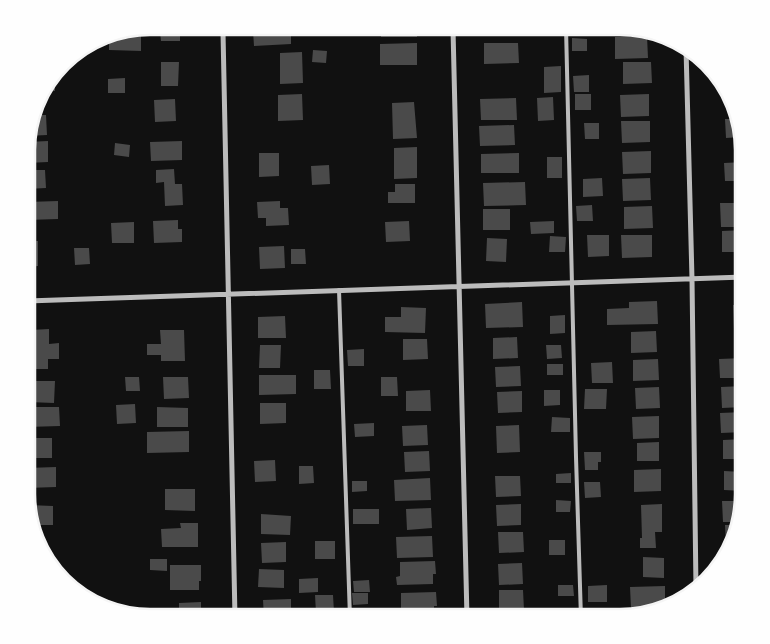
<svg xmlns="http://www.w3.org/2000/svg" width="770" height="644" viewBox="0 0 770 644" font-family="'Space Grotesk',sans-serif">
	<style>
		.building { fill: #4a4a4a }
		.lines { fill: none; stroke-linecap: round; stroke-linejoin: round }
		.service { stroke: #bcbcbc; stroke-width: 4 }
		.minor { stroke: #bcbcbc; stroke-width: 5 }
		.rim { fill: none; stroke: #f5f5f5; stroke-width: 2.5 }
	</style>
	<rect width="100%" height="100%" fill="#111"/>
	<path class="building" d="M486,28h21l1,4 -22,1z
		M417,29v8h-36v-7z
		M253,31h38v13l-37,2z
		M160,32h20v9h-19z
		M109,33h32v18l-32,-1z
		M647,36l1,22 -33,1v-22z
		M572,38l15,1v12h-15z
		M417,43v22h-37v-21z
		M484,43h34l1,20 -35,1z
		M313,50l14,1 -1,12 -14,-1z
		M302,52l1,31 -23,1v-31z
		M161,62h18l-1,24h-17z
		M623,62h28l1,21 -29,1z
		M561,66v26l-17,1v-26z
		M589,75v17h-15l-1,-16z
		M125,78v15h-17v-14z
		M49,80l6,1v10l-13,-1z
		M302,94l1,26 -25,1v-26z
		M575,94h16v16h-16z
		M649,94v22l-28,1 -1,-22z
		M553,97l1,23 -16,1 -1,-23z
		M516,98l1,22h-36l-1,-21z
		M175,99l1,22 -21,1 -1,-22z
		M38,102v13h8l1,20 -20,1z
		M414,102l3,36 -24,1 -1,-36z
		M725,119h13l3,18 -15,1z
		M621,121h29v21l-28,1z
		M584,123h15v16h-14z
		M514,125l1,20 -35,1 -1,-20z
		M48,141v21l-21,1v-21z
		M182,141v19l-31,1 -1,-19z
		M115,143l15,2 -1,12 -15,-2z
		M417,147v31l-23,1v-31z
		M651,151v22l-28,1 -1,-22z
		M259,153h20v23l-20,1z
		M519,153v20h-38v-19z
		M547,157h15v21h-15z
		M744,162v19h-19l-1,-18z
		M329,165l1,19 -18,1 -1,-19z
		M174,169l1,15h7l1,21 -18,1 -1,-24 -8,1v-13z
		M27,170h18l1,18 -19,1z
		M602,178l1,18 -20,1v-18z
		M650,178l1,22 -28,1 -1,-22z
		M525,182l1,23 -42,1 -1,-23z
		M395,184h20v19h-27v-11h7z
		M58,201v18l-31,1v-18z
		M280,201v7h8l1,17 -23,1v-8h-8l-1,-16z
		M720,203h24v24h-23z
		M592,205l1,16h-16l-1,-15z
		M652,206l1,22 -29,1v-22z
		M483,209h27v21h-27z
		M178,220v9h4v13l-28,1 -1,-22z
		M409,221l1,20 -24,1 -1,-20z
		M554,221v12l-23,1 -1,-12z
		M134,222v21h-22l-1,-20z
		M744,230v22h-22v-21z
		M587,235h22v21l-21,1z
		M621,235h31v22l-30,1z
		M550,236l16,1 -1,15h-16z
		M487,238l20,1 -1,23 -20,-1z
		M27,241h11v25l-11,1z
		M284,246l1,22 -25,1 -1,-22z
		M74,248h15l1,16 -15,1z
		M291,249h14l1,15h-15z
		M657,301l1,23 -51,1v-16l22,-1v-6z
		M522,302l1,25 -37,1 -1,-24z
		M733,305h11v23l-10,1z
		M401,307l25,1 -1,25 -40,-1v-15h16z
		M565,315v18l-15,1v-18z
		M285,316l1,22h-28v-21z
		M49,329v15l10,-1v16h-11v10h-17l-1,-39z
		M160,330h24l1,31h-24v-6h-14v-11h14z
		M656,331l1,21 -26,1v-21z
		M517,337l1,21 -25,1v-21z
		M403,339h24l1,20 -25,1z
		M260,345h21l-1,23h-21z
		M546,345h15l1,13 -15,1z
		M364,349v17h-16l-1,-16z
		M744,358v20h-24l-1,-19z
		M658,359l1,21 -26,1v-21z
		M612,362l1,21h-21l-1,-20z
		M547,364h16v11h-16z
		M520,366l1,20 -25,1 -1,-20z
		M314,370h16l1,19h-17z
		M259,375h37v19l-37,1z
		M125,377h14l1,14h-14z
		M163,377h25l1,21 -25,1z
		M381,377h16l1,19h-17z
		M29,381h26l-1,22 -26,-1z
		M744,386v21l-22,1 -1,-21z
		M659,387l1,21 -24,1 -1,-21z
		M585,389h22l-1,20h-22z
		M430,390l1,21h-25v-20z
		M544,390h16v15l-16,1z
		M522,391v21l-24,1 -1,-21z
		M260,403h26v20l-26,1z
		M135,404l1,19 -19,1 -1,-19z
		M27,407h32l1,19 -33,1z
		M157,407l31,1v19h-31z
		M744,412v20l-23,1 -1,-20z
		M659,416v22l-26,1 -1,-22z
		M552,417l18,1v14h-19z
		M374,423v13l-19,1 -1,-13z
		M427,425l1,20 -25,1 -1,-20z
		M519,425l1,27 -23,1 -1,-27z
		M189,431v21l-42,1v-21z
		M27,438h25v20h-25z
		M744,439l-1,20h-20v-19z
		M659,442v19h-22v-18z
		M429,451l1,20 -25,1 -1,-20z
		M584,452h17v10h-3v8h-13z
		M275,460l1,21 -21,1 -1,-21z
		M299,466h14l1,17 -15,1z
		M56,467v20l-29,1v-20z
		M661,469v22l-27,1v-22z
		M724,471l19,1v19l-19,-1z
		M571,473v10h-15v-9z
		M495,476h25l1,20 -25,1z
		M430,478l1,22 -36,1 -1,-21z
		M352,481h15v10l-15,1z
		M584,482h16l1,15 -16,1z
		M165,489h30v22l-30,-1z
		M556,500l15,1 -1,11h-14z
		M722,501h21l-4,21h-16z
		M521,504v21l-24,1 -1,-21z
		M662,504v28h-7l1,16h-16v-10h2l-1,-33z
		M28,505l25,1v19h-21z
		M431,508l1,20 -25,2 -1,-21z
		M353,509h26v15h-26z
		M261,514l30,2 -1,19 -29,-1z
		M180,523h18v24h-36l-1,-18 20,-1z
		M725,525h13l-4,17 -3,5h-5z
		M498,532h25l1,20 -25,1z
		M432,536l1,21 -36,1 -1,-21z
		M549,540h16v15h-16z
		M315,541h20v18h-20z
		M37,542h10v17l-8,-10z
		M286,542v20l-24,1 -1,-20z
		M643,557l21,1v20l-21,-1z
		M150,559h17v12l-17,-1z
		M435,561l1,13h-3v10l-36,1 -1,-8 4,-1v-14z
		M522,563l1,21 -24,1 -1,-21z
		M170,565h31v16h-2v9h-29z
		M259,569l25,1v18l-26,-1z
		M318,578v14l-19,1v-14z
		M369,580l1,12h-16l-1,-11z
		M558,585h15l1,11h-16z
		M607,585v17h-19v-16z
		M665,586v21l-34,1 -1,-21z
		M499,590h24l1,20 -25,1z
		M436,592l1,14h-3v9l-36,2 -1,-9h4v-15z
		M352,593h16v11l-15,1z
		M315,595h18l1,17 -18,1z
		M291,599v11h10v8h-37l-1,-18z
		M201,602v16h-22v-15z
		M615,614v4h-19v-3z
		M556,615h18v3h-18z"/>
	<g class="lines">
		<path class="service" d="M566,27l10,430 5,161
			M339,290l11,328"/>
		<path class="minor" d="M453,29l14,589
			M223,32l12,586
			M686,48l6,231 4,310
			M27,301l717,-24"/>
	</g>
	<path d="M0 0H770V644H0ZM150 35H620A115 115 0 0 1 735 150V494A115 115 0 0 1 620 609H150A115 115 0 0 1 35 494V150A115 115 0 0 1 150 35Z" fill="#fefefe" fill-rule="evenodd"/>
	<path class="rim" d="M150 35H620A115 115 0 0 1 735 150V494A115 115 0 0 1 620 609H150A115 115 0 0 1 35 494V150A115 115 0 0 1 150 35Z"/>
</svg>
